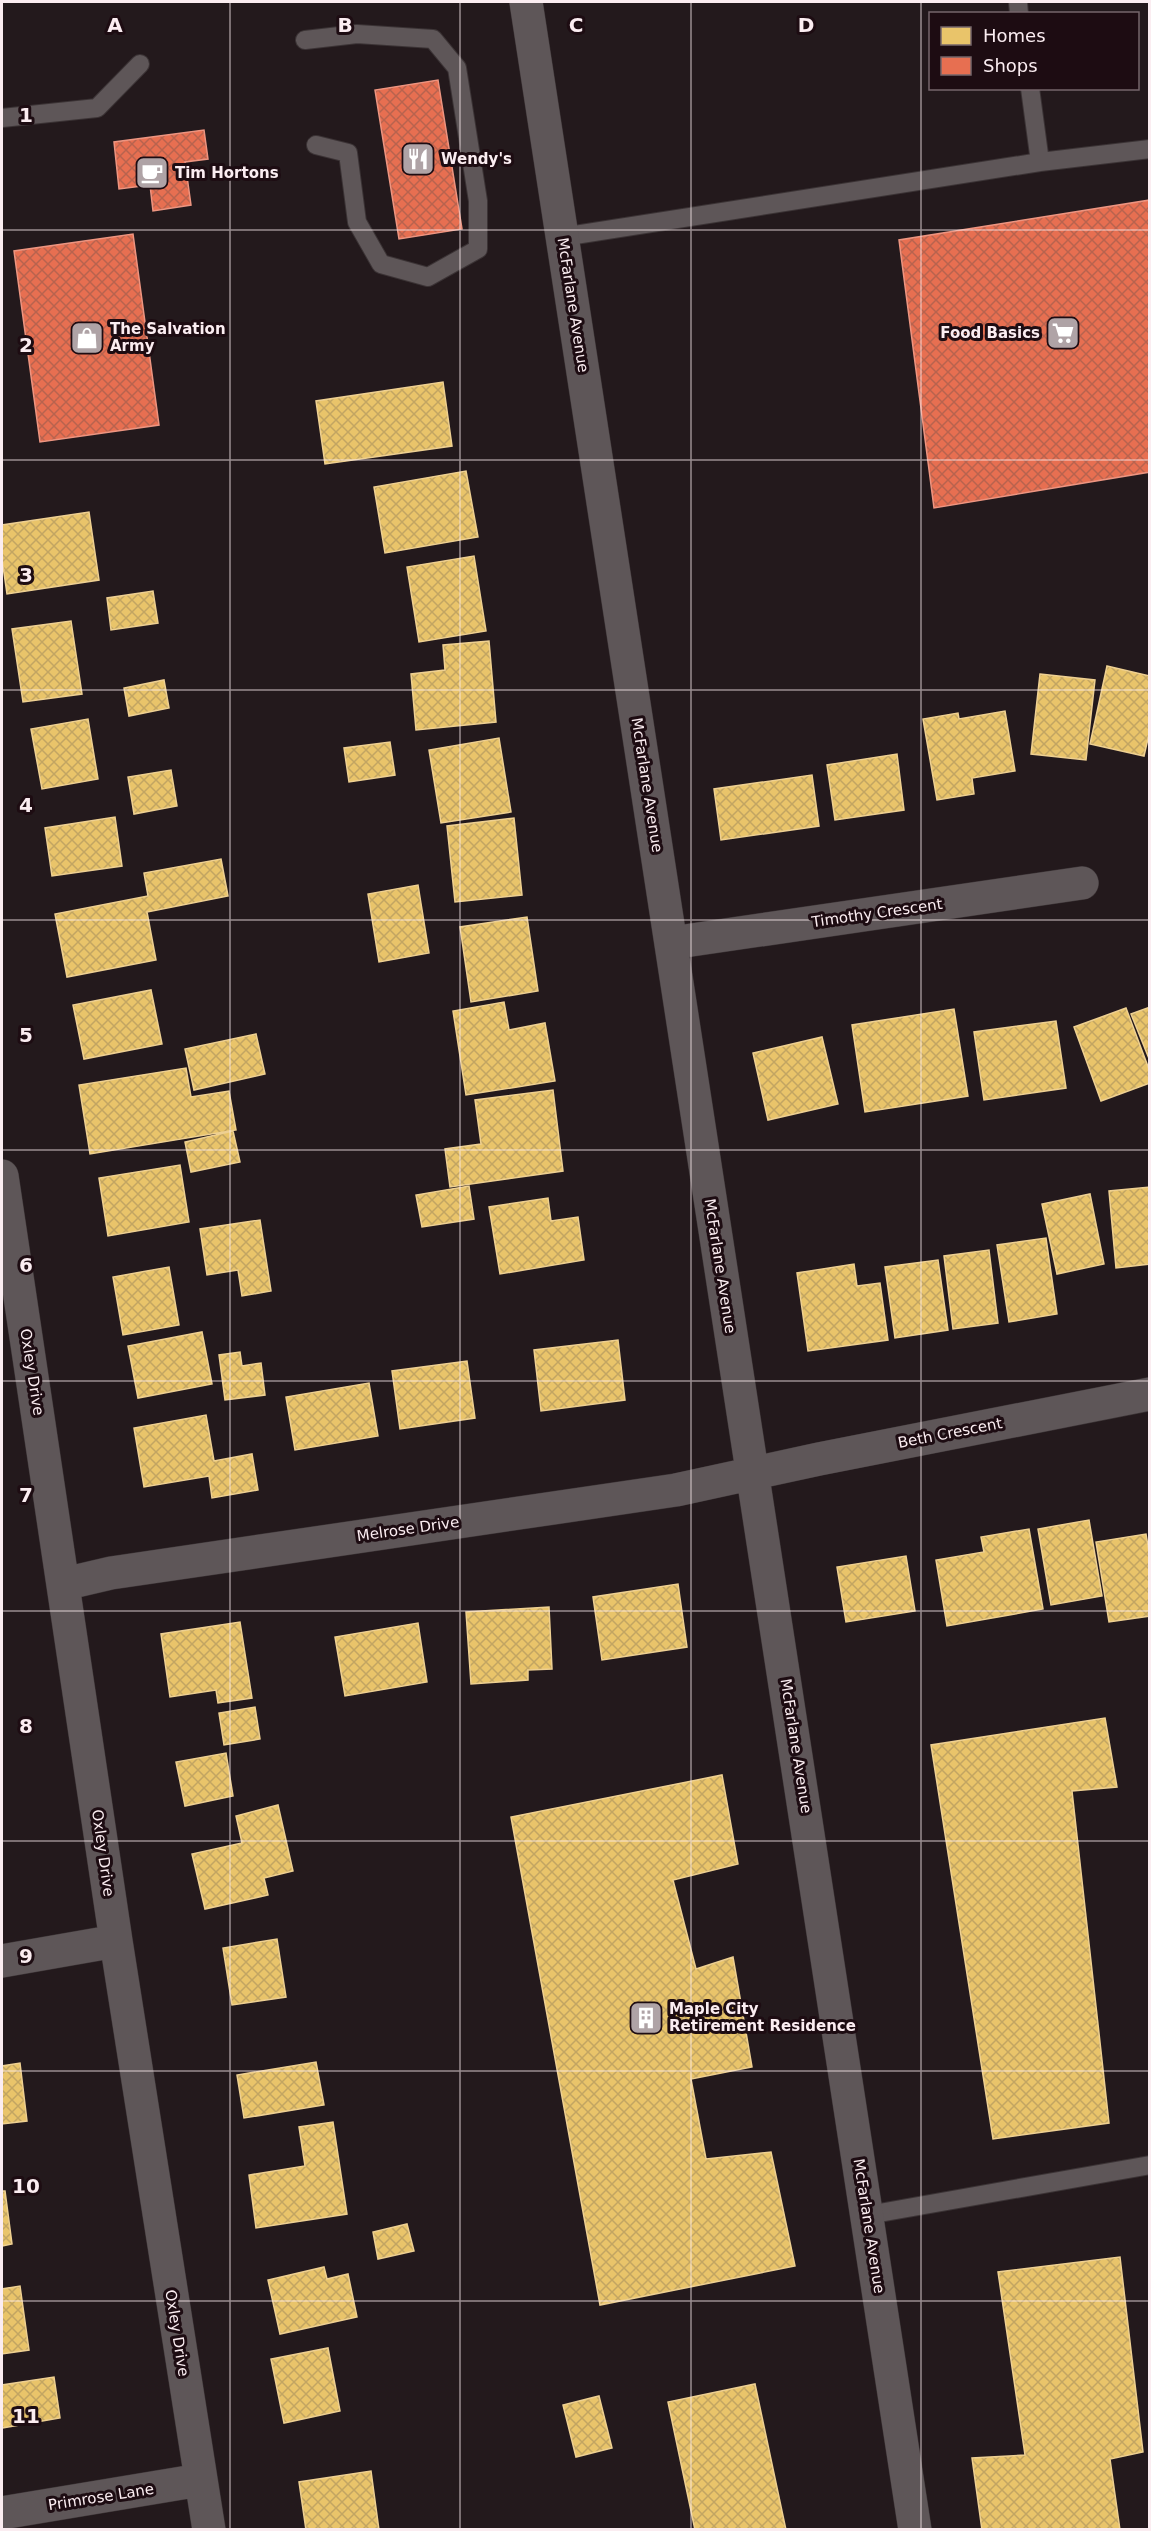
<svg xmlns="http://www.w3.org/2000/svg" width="1151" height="2531" viewBox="0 0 1151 2531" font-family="'DejaVu Sans',sans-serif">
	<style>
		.homes { fill: url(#homes-cross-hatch); stroke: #eed092; stroke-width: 1.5 }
		.shops { fill: url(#shops-cross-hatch); stroke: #ed9581; stroke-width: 1.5 }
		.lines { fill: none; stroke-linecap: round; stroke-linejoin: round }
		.service-casing { stroke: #3b3335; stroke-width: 20 }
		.minor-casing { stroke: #3b3335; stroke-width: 34 }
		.service { stroke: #5e5658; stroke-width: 18 }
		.minor { stroke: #5e5658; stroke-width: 33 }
		.grid { fill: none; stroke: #fbedf1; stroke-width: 1.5; stroke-opacity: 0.55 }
		.labels { text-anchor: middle; stroke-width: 6; stroke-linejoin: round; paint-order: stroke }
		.poi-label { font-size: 15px; font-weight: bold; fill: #fbedf1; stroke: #1d0c12; text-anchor: start }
		.street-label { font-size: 15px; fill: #fbedf1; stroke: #1d0c12 }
		.grid-label { font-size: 20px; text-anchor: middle; font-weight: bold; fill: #fbedf1; stroke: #1d0c12; stroke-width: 6; stroke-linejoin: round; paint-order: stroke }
	</style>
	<defs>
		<pattern id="homes-cross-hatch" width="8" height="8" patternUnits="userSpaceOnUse" patternTransform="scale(1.5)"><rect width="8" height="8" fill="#e9c46a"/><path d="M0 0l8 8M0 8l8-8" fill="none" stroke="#c2a562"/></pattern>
		<pattern id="shops-cross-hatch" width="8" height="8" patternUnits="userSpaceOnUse" patternTransform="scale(1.5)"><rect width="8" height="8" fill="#e76f51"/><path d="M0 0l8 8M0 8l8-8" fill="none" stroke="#b8634e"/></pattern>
	</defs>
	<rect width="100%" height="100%" fill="#23191c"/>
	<path class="homes" d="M443,382l9,64 -127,18 -9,-63z
		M466,471l12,66 -93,16 -11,-66z
		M89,512l10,68 -92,14 -5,-35v-34z
		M474,556l12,75 -67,11 -12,-75z
		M153,591l5,32 -47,7 -4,-32z
		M71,621l11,73 -59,8 -11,-73z
		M489,641l7,81 -80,8 -5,-56 34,-4 -2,-25z
		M1107,666l43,10v54l-6,26 -54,-12z
		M1040,674l55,6 -9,80 -55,-6z
		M164,680l5,28 -40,8 -5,-28z
		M1005,711l10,60 -43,7 2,16 -37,6 -14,-81 35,-6 1,6z
		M88,719l10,60 -56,10 -11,-60z
		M499,738l12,74 -70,11 -12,-73z
		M390,742l5,33 -46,7 -5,-34z
		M897,754l7,56 -69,10 -8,-55z
		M171,770l6,36 -43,8 -6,-37z
		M812,775l7,51 -98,14 -7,-51z
		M115,817l7,49 -70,10 -7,-48z
		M514,818l8,77 -67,7 -8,-76z
		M221,859l7,37 -81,16 9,48 -89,17 -12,-63 93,-18 -4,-23z
		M418,885l11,68 -50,9 -11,-68z
		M527,917l11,74 -67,11 -11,-75z
		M151,990l11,54 -78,15 -11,-54z
		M504,1002l5,28 36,-7 10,58 -89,14 -13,-84z
		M1150,1007v54l-19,-47z
		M1126,1008l24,64v11l-49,18 -27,-74z
		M954,1009l14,87 -103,16 -13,-87z
		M1056,1021l10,67 -82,12 -10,-68z
		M256,1034l9,40 -71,16 -9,-41z
		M822,1037l16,67 -70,16 -15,-67z
		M186,1068l5,29 38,-6 7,39 -146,24 -11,-69z
		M553,1090l10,81 -113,16 -5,-38 36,-5 -6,-44z
		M233,1131l7,31 -49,10 -6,-30z
		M180,1165l9,57 -81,14 -9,-58z
		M469,1186l5,33 -52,8 -6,-32z
		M1150,1187v77l-34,4 -7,-77z
		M1090,1194l14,70 -47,10 -15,-70z
		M548,1198l3,23 27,-4 6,43 -84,14 -11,-67z
		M260,1220l11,71 -29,5 -4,-26 -31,5 -7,-46z
		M1046,1238l11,76 -48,8 -12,-77z
		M989,1250l9,73 -45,6 -9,-73z
		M938,1260l10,70 -53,8 -10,-71z
		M854,1264l3,22 23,-3 8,57 -80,11 -11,-78z
		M169,1267l10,58 -56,10 -10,-58z
		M202,1332l10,52 -74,14 -10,-52z
		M618,1340l7,60 -84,11 -7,-61z
		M240,1352l2,14 19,-3 4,32 -40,5 -6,-45z
		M467,1361l8,57 -75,11 -8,-58z
		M369,1383l9,53 -83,14 -9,-53z
		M206,1415l8,46 38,-7 6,36 -46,8 -3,-22 -65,11 -10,-59z
		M1089,1520l13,76 -51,9 -13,-76z
		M1029,1529l14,80 -96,17 -11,-66 48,-8 -3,-15z
		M1146,1534l4,24v58l-41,6 -13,-80z
		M906,1556l9,55 -69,11 -9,-55z
		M678,1584l9,63 -85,13 -9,-63z
		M549,1607l3,62 -24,1v10l-57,4 -5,-72z
		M240,1622l12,76 -34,5 -2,-13 -46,7 -9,-63z
		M418,1623l9,59 -82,14 -10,-59z
		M255,1707l5,32 -36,6 -5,-32z
		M1105,1718l12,69 -45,4 37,332 -116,16 -62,-394z
		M226,1753l7,43 -48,10 -9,-44z
		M722,1775l16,89 -65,16 23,89 37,-12 19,110 -61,12 15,80 65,-7 24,114 -195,39 -89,-488z
		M278,1805l15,66 -29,7 4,17 -63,14 -13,-55 50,-11 -6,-27z
		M277,1939l9,58 -54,8 -9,-57z
		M316,2062l8,43 -80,13 -7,-43z
		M20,2063l7,58 -25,3v-58z
		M333,2122l14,92 -91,14 -7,-53 56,-9 -6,-39z
		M2,2191h3l7,53 -10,2z
		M407,2224l7,27 -36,8 -5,-27z
		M1120,2257l23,195 -33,7 10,71h-138l-10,-72 53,-3 -27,-183z
		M324,2267l3,12 21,-5 9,43 -77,17 -12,-54z
		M20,2286l9,64 -27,4v-65z
		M328,2348l12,63 -56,12 -13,-64z
		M54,2377l6,41 -58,10v-43z
		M755,2384l31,146h-91l-27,-128z
		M599,2396l13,52 -36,9 -13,-52z
		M371,2471l8,59h-73l-7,-48z"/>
	<path class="shops" d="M438,80l24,149 -63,10 -24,-149z
		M204,130l4,29 -23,3 6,43 -38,6 -3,-26 -31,4 -5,-47z
		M1150,200v272l-216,36 -35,-268z
		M133,234l26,191 -119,17 -26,-191z"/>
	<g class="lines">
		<g class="service-casing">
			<path id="service" d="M1018,2l1,12
				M305,40l52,-6 76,5 24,29 21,133v48l-50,28 -47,-13 -24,-42 -9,-69 -32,-8
				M1030,88l10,74
				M2,118l95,-10 43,-44
				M562,237l478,-75 110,-13
				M868,2215l282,-50"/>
		</g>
		<g class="minor-casing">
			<path id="minor" d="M526,2l389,2528
				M671,943l411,-60
				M2,1176l114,765 93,589
				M64,1584l47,-11 565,-83 143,-31 331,-65
				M2,1961l114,-20
				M2,2513l198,-33"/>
		</g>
		<use href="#service" class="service"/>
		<use href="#minor" class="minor"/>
	</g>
	<path class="grid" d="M230,2v2528M460,2v2528M691,2v2528M921,2v2528M2,230h1148M2,460h1148M2,690h1148M2,920h1148M2,1150h1148M2,1381h1148M2,1611h1148M2,1841h1148M2,2071h1148M2,2301h1148"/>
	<defs>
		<g id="restaurant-square" transform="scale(1.725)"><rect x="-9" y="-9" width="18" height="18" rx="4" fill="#afa3a6" stroke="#1d0c12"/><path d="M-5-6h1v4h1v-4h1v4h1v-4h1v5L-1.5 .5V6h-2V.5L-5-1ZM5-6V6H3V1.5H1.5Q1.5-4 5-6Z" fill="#fff"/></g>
		<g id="cafe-square" transform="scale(1.725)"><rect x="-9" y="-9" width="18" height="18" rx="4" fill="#afa3a6" stroke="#1d0c12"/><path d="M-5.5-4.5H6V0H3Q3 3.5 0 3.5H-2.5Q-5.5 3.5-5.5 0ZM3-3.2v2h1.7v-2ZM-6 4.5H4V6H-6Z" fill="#fff"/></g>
		<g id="supermarket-square" transform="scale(1.725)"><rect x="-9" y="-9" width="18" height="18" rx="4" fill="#afa3a6" stroke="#1d0c12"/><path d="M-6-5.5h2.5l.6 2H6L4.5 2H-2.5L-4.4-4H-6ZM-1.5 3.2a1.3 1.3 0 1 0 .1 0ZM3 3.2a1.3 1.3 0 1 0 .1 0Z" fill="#fff"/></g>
		<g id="shop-square" transform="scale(1.725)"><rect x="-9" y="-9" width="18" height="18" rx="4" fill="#afa3a6" stroke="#1d0c12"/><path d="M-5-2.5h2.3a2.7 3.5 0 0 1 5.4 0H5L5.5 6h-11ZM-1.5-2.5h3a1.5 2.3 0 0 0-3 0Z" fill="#fff"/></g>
		<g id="building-square" transform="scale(1.725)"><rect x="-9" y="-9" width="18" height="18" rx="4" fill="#afa3a6" stroke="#1d0c12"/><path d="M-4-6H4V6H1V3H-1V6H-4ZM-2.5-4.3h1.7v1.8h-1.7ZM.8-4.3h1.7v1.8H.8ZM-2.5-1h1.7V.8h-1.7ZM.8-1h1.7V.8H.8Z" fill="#fff"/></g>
	</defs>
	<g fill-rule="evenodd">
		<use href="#restaurant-square" x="418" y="159"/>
		<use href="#cafe-square" x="152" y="173"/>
		<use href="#supermarket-square" x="1063" y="333"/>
		<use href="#shop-square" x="87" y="338"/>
		<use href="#building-square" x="646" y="2018"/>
	</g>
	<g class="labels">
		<g class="poi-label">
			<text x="441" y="164">Wendy's</text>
			<text x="175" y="178">Tim Hortons</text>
			<text x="110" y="334">The Salvation<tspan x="110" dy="17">Army</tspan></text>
			<text x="1040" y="338" text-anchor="end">Food Basics</text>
			<text x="669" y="2014">Maple City<tspan x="669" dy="17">Retirement Residence</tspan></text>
		</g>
		<g class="street-label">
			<text transform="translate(573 305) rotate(81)" y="5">McFarlane Avenue</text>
			<text transform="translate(647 785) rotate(81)" y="5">McFarlane Avenue</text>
			<text transform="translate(877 913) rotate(-8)" y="5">Timothy Crescent</text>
			<text transform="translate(720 1266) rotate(81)" y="5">McFarlane Avenue</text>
			<text transform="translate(32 1372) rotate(81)" y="5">Oxley Drive</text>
			<text transform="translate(950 1433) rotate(-11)" y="5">Beth Crescent</text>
			<text transform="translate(408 1529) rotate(-8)" y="5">Melrose Drive</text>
			<text transform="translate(796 1746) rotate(81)" y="5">McFarlane Avenue</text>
			<text transform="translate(103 1853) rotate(82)" y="5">Oxley Drive</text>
			<text transform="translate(869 2226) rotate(81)" y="5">McFarlane Avenue</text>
			<text transform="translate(177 2333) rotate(81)" y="5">Oxley Drive</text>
			<text transform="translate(101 2497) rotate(-9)" y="5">Primrose Lane</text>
		</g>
	</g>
	<g class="grid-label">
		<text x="115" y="32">A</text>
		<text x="345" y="32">B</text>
		<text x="576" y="32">C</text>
		<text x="806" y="32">D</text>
		<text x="26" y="122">1</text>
		<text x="26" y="352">2</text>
		<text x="26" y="582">3</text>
		<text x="26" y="812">4</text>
		<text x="26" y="1042">5</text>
		<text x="26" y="1272">6</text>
		<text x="26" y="1502">7</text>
		<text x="26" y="1733">8</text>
		<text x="26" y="1963">9</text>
		<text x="26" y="2193">10</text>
		<text x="26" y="2423">11</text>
	</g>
	<rect width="1151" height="2531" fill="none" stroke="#fbedf1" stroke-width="6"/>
	<rect x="929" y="12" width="210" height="78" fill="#1d0c12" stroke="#76666b" stroke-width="1.5"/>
	<rect x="941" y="27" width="30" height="18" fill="#e9c46a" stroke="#76666b" stroke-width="1.5"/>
	<text x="983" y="42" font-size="18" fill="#fbedf1">Homes</text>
	<rect x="941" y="57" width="30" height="18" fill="#e76f51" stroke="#76666b" stroke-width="1.5"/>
	<text x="983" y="72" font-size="18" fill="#fbedf1">Shops</text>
</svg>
